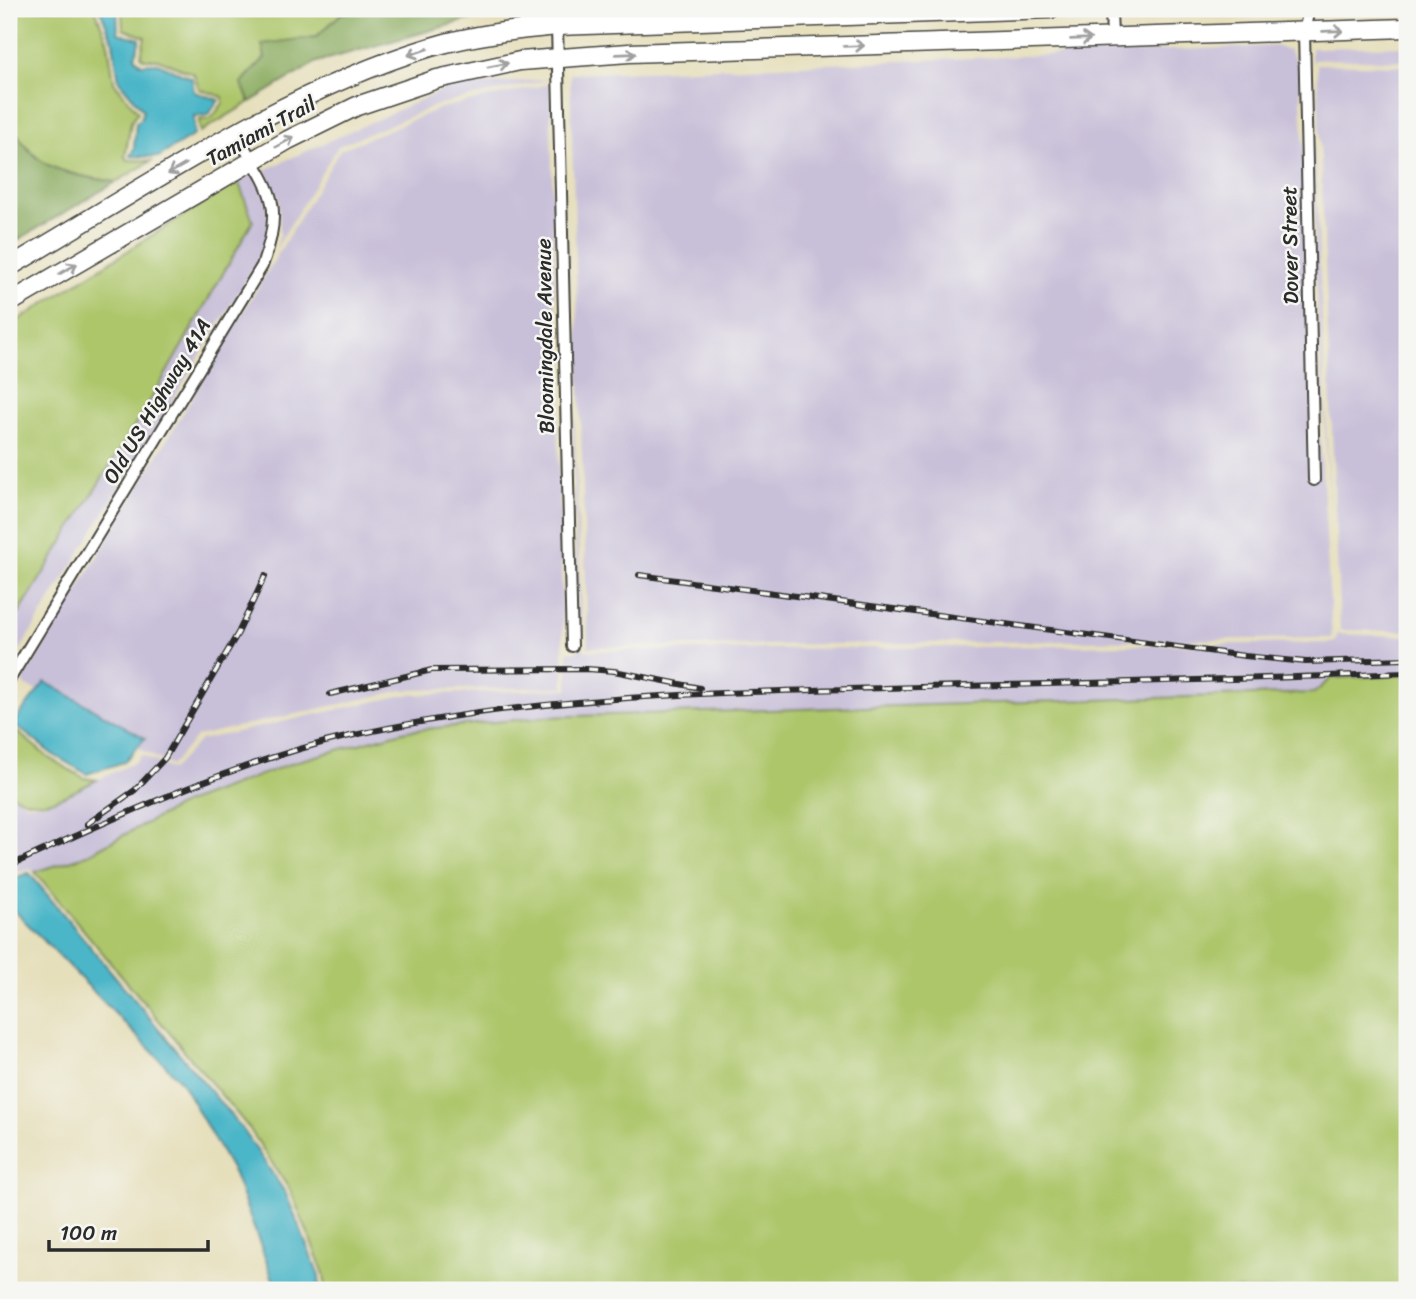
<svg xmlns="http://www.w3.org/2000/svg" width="1416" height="1299" viewBox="0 0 1416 1299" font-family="Sriracha,sans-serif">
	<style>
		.industrial { fill: #c8bfd8 }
		.green { fill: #adc66b; stroke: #6c784b; stroke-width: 2 }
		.forest { fill: #8aab5f; stroke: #5a6b45; stroke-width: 2 }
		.water { fill: #4bb6c8; stroke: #3b707a; stroke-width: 2 }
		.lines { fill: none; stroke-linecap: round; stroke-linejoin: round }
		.minor-casing { stroke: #474641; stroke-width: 14 }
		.primary-casing { stroke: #474641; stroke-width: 21 }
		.minor { stroke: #fff; stroke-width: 10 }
		.primary { stroke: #fff; stroke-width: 18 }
		.rail-casing { stroke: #2b2b2b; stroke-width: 6 }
		.rail { stroke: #f6f6f2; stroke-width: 3.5; stroke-dasharray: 10; stroke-linecap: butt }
		.oneway { stroke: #a0a0a0 }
		.labels { text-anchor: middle; stroke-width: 5; stroke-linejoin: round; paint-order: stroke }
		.street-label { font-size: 21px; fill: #2b2b2b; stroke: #f6f6f2 }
	</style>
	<rect width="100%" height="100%" fill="#f6f6f2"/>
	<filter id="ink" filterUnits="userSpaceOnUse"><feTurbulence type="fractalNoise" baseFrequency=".0143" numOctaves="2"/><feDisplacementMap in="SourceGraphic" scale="14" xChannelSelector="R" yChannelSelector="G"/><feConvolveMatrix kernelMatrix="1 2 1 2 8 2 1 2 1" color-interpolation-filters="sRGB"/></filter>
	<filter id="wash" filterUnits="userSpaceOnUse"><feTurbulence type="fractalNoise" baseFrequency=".00686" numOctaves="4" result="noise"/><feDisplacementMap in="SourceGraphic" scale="28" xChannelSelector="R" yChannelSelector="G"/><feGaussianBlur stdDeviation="1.57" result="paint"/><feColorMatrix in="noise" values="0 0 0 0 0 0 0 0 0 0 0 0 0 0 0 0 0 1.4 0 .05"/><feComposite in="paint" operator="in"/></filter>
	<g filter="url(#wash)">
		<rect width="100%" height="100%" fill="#e6dfbb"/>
		<path class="industrial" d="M1275,46l14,4 10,16 33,572 -744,9 -18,-573z
			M1407,46v15l-90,-2 -6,3 20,470 -16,-271 -4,-213z
			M1317,64l90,2v565l-67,-1z
			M552,79l-112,25 -102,42 -63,104 5,-15 -1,-37 -15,-28 188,-84z
			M550,84l14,603 -161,3 -206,46 -26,30 -149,-83 318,-533 101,-42z
			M253,175l14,24 1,34 -12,31 -247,404v-39l150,-243 94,-165 -15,-40z
			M567,186l15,461 4,4 746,-8 4,-2 1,-7 70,2v39l-75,3 -18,15 -769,24 -139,14 -108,30 -115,43 -101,53 -47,15 -6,-3 -17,5 -3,-14v-67l17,11h19l89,-41 8,-8 30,15 28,-30 204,-45 164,-6v-37l10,-1z"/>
		<path class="green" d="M9,9h86l13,34 6,39 24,30 -7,10 -6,35 3,3 23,1 -35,21c-42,-7 -93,-14 -107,-62 -5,-19 0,-55 0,-77l10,-3 -10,-19z
			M122,9h256l-36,4 -26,24 -53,7 2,14 -24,25 9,19 -50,30 -1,-12 12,-1 12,-16v-6l-24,-8 -5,-15 -36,-15h-14l-3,-3 4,-19 -22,-8z
			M238,181l15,40 -94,165 -150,243v-303z
			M1407,675v615h-1081l-2,-16 -33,-82 -42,-64 -214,-256 47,-15 101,-53 115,-43 108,-30 139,-14 769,-24 18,-15z
			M9,725l40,33 35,20 13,2c-33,15 -53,34 -88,13z"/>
		<path class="forest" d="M378,9h241l-148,10 -154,43 -67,40 -9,-19 24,-25 -3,-14 54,-7 26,-24z
			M9,119c26,53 53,54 107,63l-107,63z"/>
		<path class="water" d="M100,9h17l1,24 22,6 -5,18 6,7 16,-1 35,15 2,14 25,8 -11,15 -14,1v19l-36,22 -28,-1 4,-7 2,-26 5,-4 2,-9 -24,-29 -6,-39z
			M45,682l100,56 -21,24 -37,12 -35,-20 -39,-31z
			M29,873l215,258 42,63 33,82 1,14h-43l-43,-116 -53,-93 -172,-176v-25z"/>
	</g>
	<g filter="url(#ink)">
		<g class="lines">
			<g class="minor-casing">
				<path id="minor" d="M1111,9l1,29
					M1309,9l-5,23 10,448
					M557,26l15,620
					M9,680l253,-414c24,-64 7,-77 -26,-132"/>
			</g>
			<g class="primary-casing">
				<path id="primary" d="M9,267c134,-78 273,-175 422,-220 41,-12 84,-17 126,-21l493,-17
					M9,303l279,-163 69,-34 80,-27 83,-18 109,-8 778,-25"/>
			</g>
			<use href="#minor" class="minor"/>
			<use href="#primary" class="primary"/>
			<g class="rail-casing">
				<path id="rail" d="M639,575l606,81 61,6 101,-3
					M330,694l102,-24 155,-1 27,2 86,17
					M87,824l48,-34 30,-32 73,-125 27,-57
					M9,866c104,-48 229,-105 341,-130 176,-40 355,-43 534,-48 175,-4 349,-8 523,-15"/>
			</g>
			<use href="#rail" class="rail"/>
		</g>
		<defs><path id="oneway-shaft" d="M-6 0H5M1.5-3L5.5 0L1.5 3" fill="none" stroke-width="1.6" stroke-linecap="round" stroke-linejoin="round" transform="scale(1.75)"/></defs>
		<g class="oneway">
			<use href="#oneway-shaft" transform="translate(1333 31) rotate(-2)"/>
			<use href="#oneway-shaft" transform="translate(1081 39) rotate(-2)"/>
			<use href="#oneway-shaft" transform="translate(854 46) rotate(-2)"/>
			<use href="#oneway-shaft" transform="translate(418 52) rotate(161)"/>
			<use href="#oneway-shaft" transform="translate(626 54) rotate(-2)"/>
			<use href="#oneway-shaft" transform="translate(498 65) rotate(-11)"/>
			<use href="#oneway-shaft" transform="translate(285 142) rotate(-29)"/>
			<use href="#oneway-shaft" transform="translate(177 169) rotate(150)"/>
			<use href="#oneway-shaft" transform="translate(68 269) rotate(-30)"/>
		</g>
	</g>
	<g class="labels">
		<g class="street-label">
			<text transform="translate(261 131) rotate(-29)" y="7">Tamiami Trail</text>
			<text transform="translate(1290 245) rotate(-91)" y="7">Dover Street</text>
			<text transform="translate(545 336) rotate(-91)" y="7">Bloomingdale Avenue</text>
			<text transform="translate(157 401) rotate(-59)" y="7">Old US Highway 41A</text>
		</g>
	</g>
	<rect width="1416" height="1299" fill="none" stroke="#f6f6f2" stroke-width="35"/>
	<path d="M49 1240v10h159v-10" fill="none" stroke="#2b2b2b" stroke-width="3.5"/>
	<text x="60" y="1240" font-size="21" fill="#2b2b2b" stroke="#f6f6f2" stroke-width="5" paint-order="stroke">100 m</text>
</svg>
